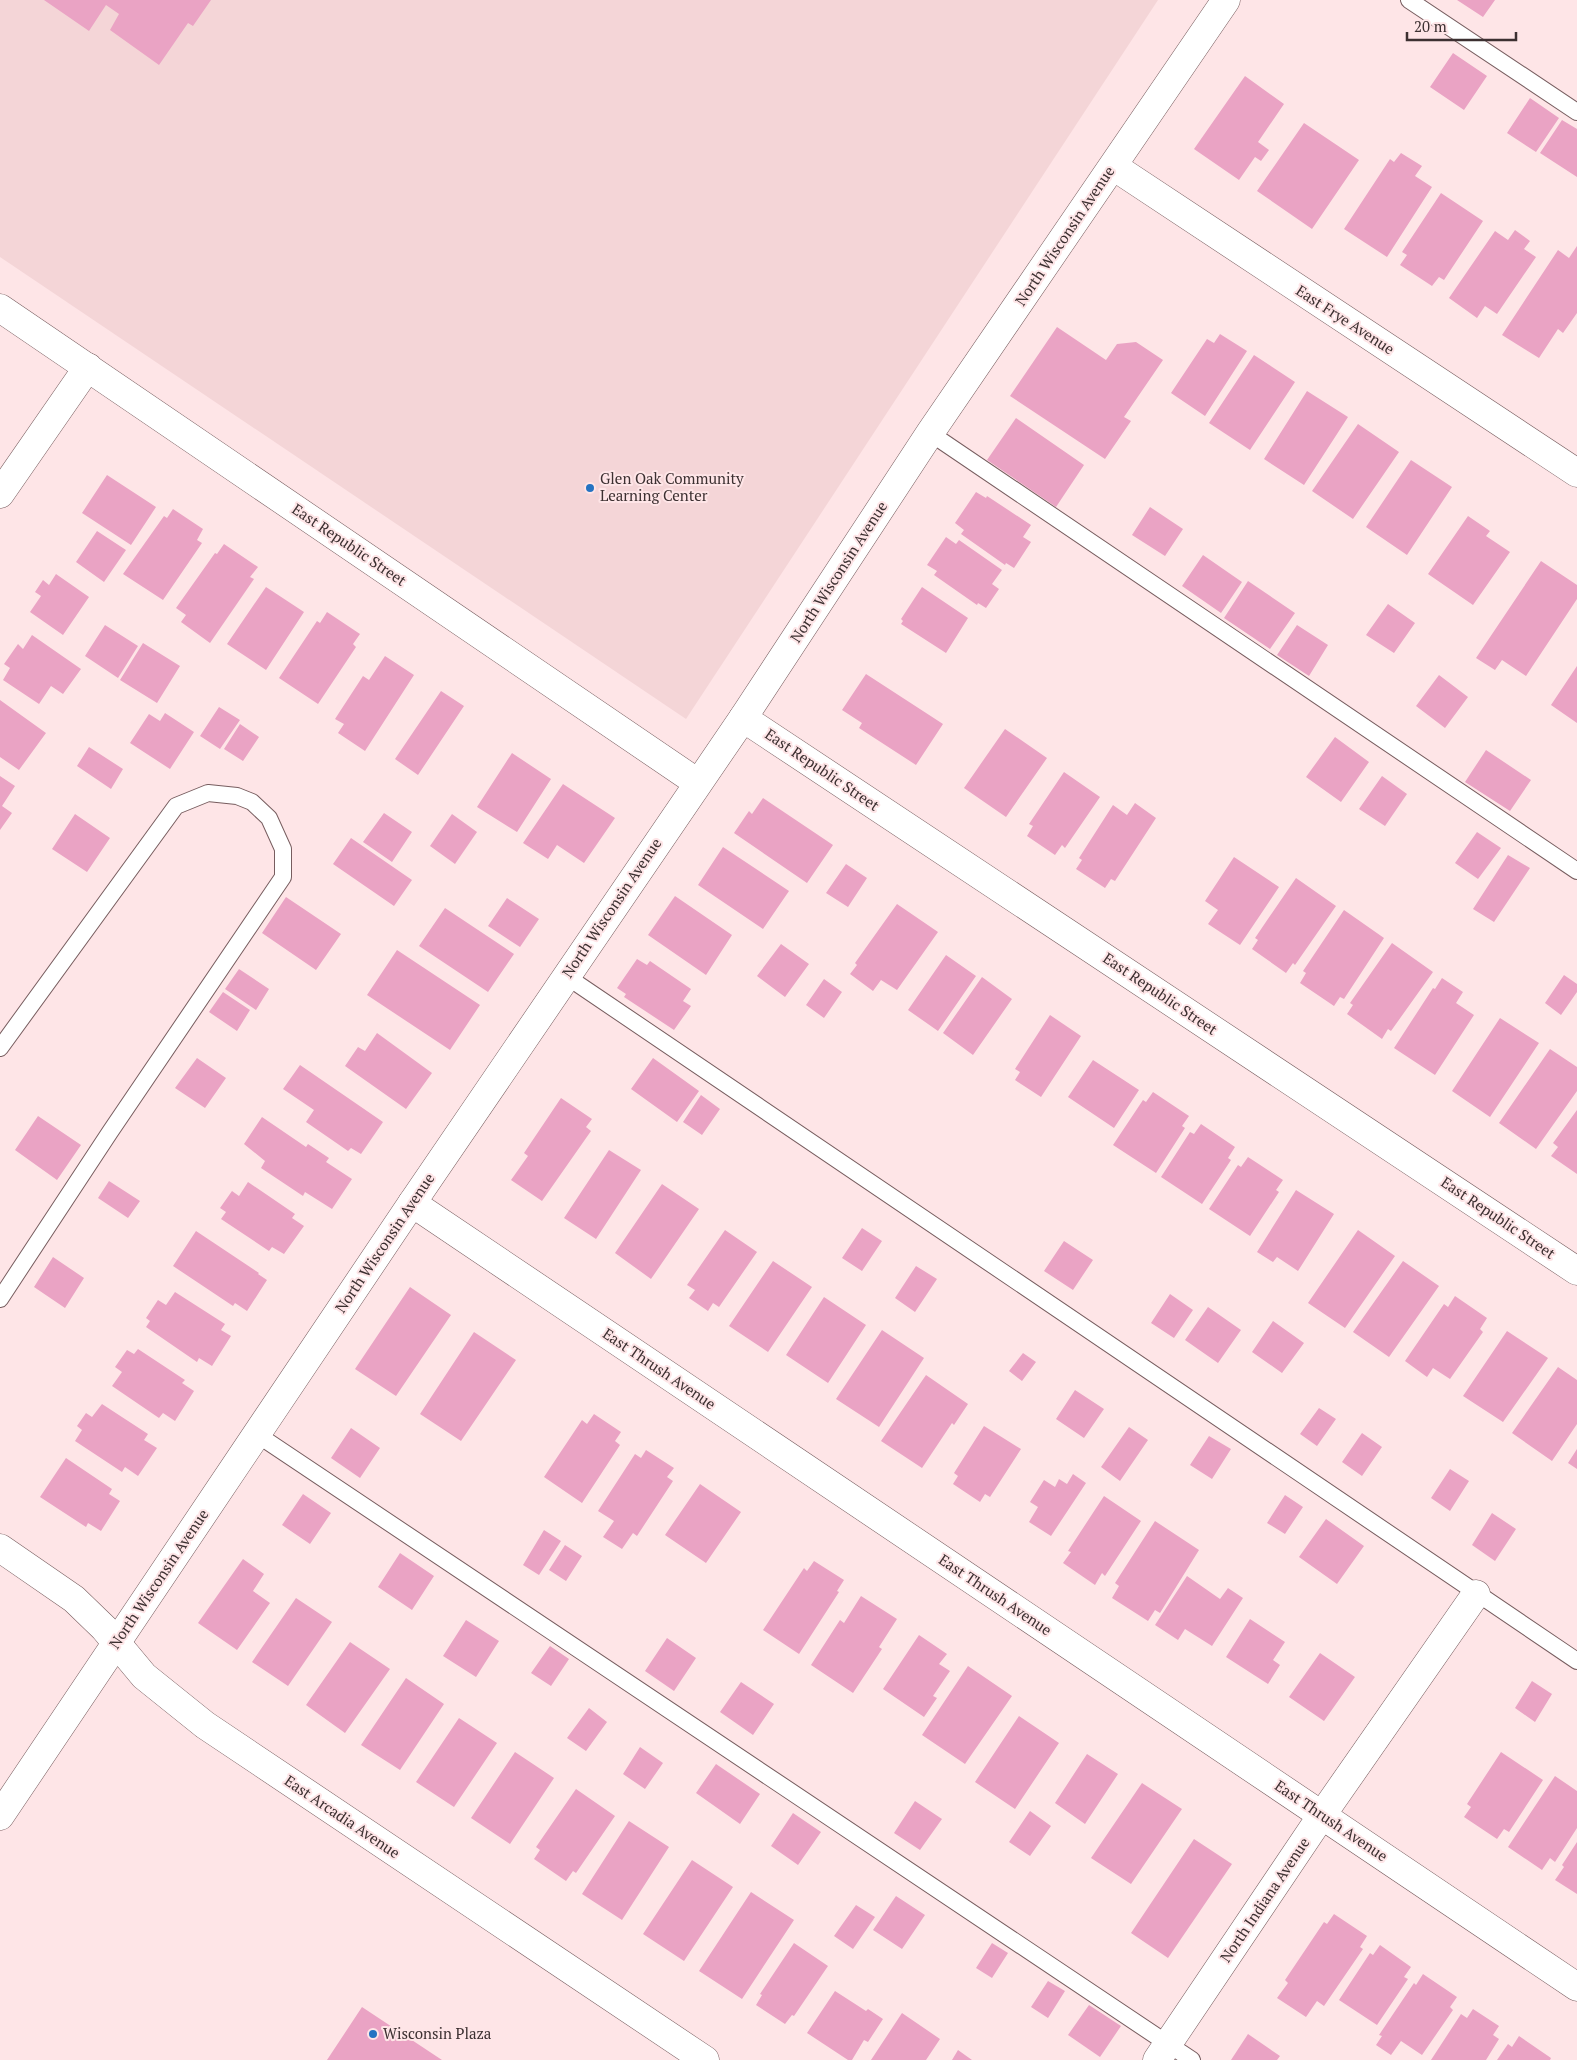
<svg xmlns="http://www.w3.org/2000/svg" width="1577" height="2060" viewBox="0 0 1577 2060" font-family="'PT Serif',serif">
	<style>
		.built { fill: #f4d5d7 }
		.building { fill: #eaa3c4 }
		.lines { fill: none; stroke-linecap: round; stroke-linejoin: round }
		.lane-casing { stroke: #775d5f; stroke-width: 18 }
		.street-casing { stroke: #775d5f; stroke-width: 29 }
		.secondary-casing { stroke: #775d5f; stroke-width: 29 }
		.lane { stroke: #fff; stroke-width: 16 }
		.street { stroke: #fff; stroke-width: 28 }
		.secondary { stroke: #fff; stroke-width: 28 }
		.poi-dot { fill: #2473c2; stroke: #fee5e7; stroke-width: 2 }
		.labels { text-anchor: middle; stroke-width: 4; stroke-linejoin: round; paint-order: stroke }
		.street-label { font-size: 15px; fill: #3c3031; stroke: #fee5e7 }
		.poi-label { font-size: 15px; fill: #3c3031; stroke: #fee5e7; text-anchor: start }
	</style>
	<rect width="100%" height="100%" fill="#fee5e7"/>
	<path class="built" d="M0,0h1158l-472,719 -686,-462z"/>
	<path class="building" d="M44,0h167l-18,26 -5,-3 -29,42 -49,-35 9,-16 -13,-9 -17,26z
		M1457,0h38l-12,17z
		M1453,53l34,23 -23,34 -34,-23z
		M1245,76l39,28 -26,38 11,8 -8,11 -6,-4 -16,23 -45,-31z
		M1530,98l29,20 -23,34 -29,-19z
		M1562,120l15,9v48l-37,-24z
		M1304,123l55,37 -47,69 -55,-38z
		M1401,153l21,13 -7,10 17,11 -45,70 -43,-28 46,-70 4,3z
		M1441,193l42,28 -39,59 -5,-3 -7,9 -32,-21 7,-10 -5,-3z
		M1515,230l15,11 -6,8 12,8 -39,57 -12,-8 -8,12 -28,-20 46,-67 13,9z
		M1577,246v67l-14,20 -5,-4 -19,29 -37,-23 56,-85 11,8z
		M1057,327l49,33 11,-16 19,-2 27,18 -39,57 7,4 -26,38 -95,-63z
		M1220,334l27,17 -42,65 -34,-23 36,-54 7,4z
		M1254,355l41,27 -45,68 -41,-27z
		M1307,391l41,26 -44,68 -40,-26z
		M1016,418l68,47 -28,42 -69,-47z
		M1358,424l41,28 -46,67 -41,-28z
		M1411,460l41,27 -45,68 -41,-28z
		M107,475l49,32 -25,38 -49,-32z
		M976,492l10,6 1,-2 44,29 -8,12 8,5 -17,26 -8,-5 -1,2 -44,-31 3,-4 -9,-7z
		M1150,507l33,22 -18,27 -33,-21z
		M173,509l30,20 -6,11 5,3 -39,57 -40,-26 41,-58 3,2z
		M1468,516l22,15 -4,5 24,16 -37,53 -45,-31z
		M97,531l29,19 -22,32 -28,-20z
		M946,537l10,7 3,-4 43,30 -10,14 7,5 -13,19 -8,-5 -1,2 -43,-30 3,-4 -10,-6z
		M224,544l34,23 -8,10 4,2 -44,64 -29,-21 5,-7 -10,-7 39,-55 2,1z
		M1203,555l39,27 -21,31 -39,-27z
		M1541,561l36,24v14l-51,77 -24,-16 -7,10 -19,-12z
		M56,574l33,23 -26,38 -33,-23 11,-16 -6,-4 8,-12 6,5z
		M1248,581l47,32 -25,36 -46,-31z
		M266,587l38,25 -38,58 -39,-26z
		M922,587l46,31 -22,35 -45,-29 2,-3 -2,-2z
		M1388,604l27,19 -21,30 -28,-18z
		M327,612l33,22 -7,10 3,3 -38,57 -39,-26 38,-57 3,2z
		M105,625l33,21 -20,32 -33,-22z
		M1297,625l31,20 -19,31 -32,-21z
		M32,635l49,34 -18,25 -12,-8 -12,18 -36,-24 7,-12 -6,-4 14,-20 5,5z
		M143,643l37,23 -23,37 -37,-23z
		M385,656l29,19 -49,76 -27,-18 6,-9 -9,-5 28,-43 6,4z
		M1577,666v57l-26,-18z
		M866,674l77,50 -27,41 -57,-37 3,-5 -20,-13z
		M1439,675l29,22 -23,31 -29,-22z
		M441,691l23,15 -46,69 -23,-16z
		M0,700l46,33 -27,37 -19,-13z
		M219,707l21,13 -20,29 -20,-13z
		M165,713l29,19 -24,37 -40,-26 19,-29 11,7z
		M240,724l19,13 -16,24 -19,-12z
		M1005,729l42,29 -41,59 -42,-29z
		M1335,737l34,25 -28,40 -35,-25z
		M89,747l34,22 -12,20 -34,-23z
		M1486,750l45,30 -21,31 -45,-29z
		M512,753l39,26 -34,53 -40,-25z
		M1064,772l36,25 -35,51 -3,-3 -7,10 -28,-19 6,-10 -4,-2z
		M0,776l15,10 -13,20 10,7 -12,17z
		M1382,776l25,18 -22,32 -26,-17z
		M563,784l52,34 -31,45 -27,-18 -9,14 -25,-16z
		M763,798l70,47 -26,38 -73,-50 15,-22 3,3z
		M1135,803l21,15 -41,63 -4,-2 -6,9 -29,-19 6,-9 -3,-2 34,-53 14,10z
		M384,813l28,19 -20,30 -29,-20z
		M75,814l35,24 -23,34 -35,-23z
		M452,814l25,18 -22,32 -25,-18z
		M1477,832l24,16 -23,31 -23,-16z
		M351,838l61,42 -18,26 -61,-42z
		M723,847l66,44 -26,38 -65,-44z
		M1508,855l22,13 -36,54 -21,-13z
		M1234,857l45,30 -39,58 -32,-21 10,-14 -13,-9z
		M846,864l21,14 -19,29 -22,-14z
		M1296,878l40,28 -41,59 -2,-2 -7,10 -34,-24 6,-9 -3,-2z
		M675,896l57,39 -26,40 -58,-40z
		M286,897l55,37 -25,36 -54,-37z
		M507,898l32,21 -19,28 -32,-21z
		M897,904l41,28 -41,58 -16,-10 -8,11 -23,-17 7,-9 -2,-2z
		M445,908l69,46 -26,38 -69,-46z
		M1344,910l40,28 -40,61 -4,-2 -6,9 -34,-23 6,-10 -3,-2z
		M1392,943l41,29 -42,59 -3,-2 -6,10 -35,-25 6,-9 -3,-2z
		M781,944l28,20 -24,33 -28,-21z
		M397,950l83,55 -30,45 -83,-55z
		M946,955l30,21 -38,55 -30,-21z
		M637,959l10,6 3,-4 41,28 -8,12 8,5 -17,24 -50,-33 2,-3 -9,-6z
		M239,969l30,20 -13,21 -31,-21z
		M1564,975l13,9v8l-16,23 -16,-12z
		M982,977l30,22 -39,56 -30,-22z
		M1442,978l21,14 -7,11 18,12 -39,60 -41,-27 39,-60 2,1z
		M824,979l18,13 -18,26 -18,-13z
		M223,992l27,18 -13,21 -28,-19z
		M1050,1015l31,21 -40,61 -26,-17 5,-8 -5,-3z
		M1500,1018l39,25 -49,74 -38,-26z
		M377,1033l55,40 -26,36 -61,-43 13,-19 7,4z
		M1550,1049l27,18v24l-41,58 -37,-26z
		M197,1058l29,20 -21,30 -30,-20z
		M653,1058l46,33 -22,31 -46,-33z
		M1093,1060l46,30 -25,38 -46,-31z
		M300,1065l83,57 -22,32 -10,-6 -3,3 -42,-29 8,-12 -31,-21z
		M1153,1092l36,24 -7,10 3,2 -29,45 -43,-28 30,-45 3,2z
		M701,1095l19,14 -18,26 -19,-13z
		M561,1098l31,21 -6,8 5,4 -49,70 -31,-21 17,-24 -4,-3z
		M1577,1110v64l-26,-18 7,-9 -5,-4z
		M38,1116l43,29 -24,35 -42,-30z
		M262,1117l44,30 2,-3 21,14 -3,4 26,17 -20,30 -27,-17 -2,4 -42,-28 4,-7 -21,-17z
		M1201,1124l34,23 -7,11 3,2 -29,44 -41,-27 29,-45 4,2z
		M609,1150l32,20 -45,69 -32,-21z
		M1248,1157l35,23 -7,10 3,2 -29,44 -41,-27 29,-44 3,2z
		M109,1181l31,20 -12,17 -30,-20z
		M248,1182l47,32 -3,4 12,8 -20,28 -12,-7 -3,4 -48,-32 5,-7 -6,-4 12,-17 7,5z
		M662,1184l37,25 -48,70 -36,-26z
		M1296,1190l38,24 -36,57 -21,-14 -4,5 -16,-10z
		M862,1228l20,13 -20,30 -20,-13z
		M725,1230l32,22 -38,55 -6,-4 -5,8 -19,-13 6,-8 -8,-5z
		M1358,1230l37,26 -50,72 -37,-25z
		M196,1231l63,42 -1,1 9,6 -20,31 -12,-8 -2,3 -60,-40z
		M1064,1241l29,19 -20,30 -29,-19z
		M53,1257l31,21 -19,30 -31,-21z
		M773,1261l39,26 -44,65 -39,-26z
		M1403,1261l36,25 -50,71 -36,-25z
		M916,1266l21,13 -22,33 -20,-14z
		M410,1287l41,28 -55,81 -41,-27z
		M175,1292l50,32 -4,6 10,6 -19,30 -13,-8 -2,4 -51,-35 4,-6 -4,-3 12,-18 8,5z
		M1170,1294l23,16 -19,28 -23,-15z
		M1455,1296l32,22 -7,11 3,3 -33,47 -17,-11 -6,9 -22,-16 39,-57 4,3z
		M824,1297l42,28 -38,58 -42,-28z
		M1208,1307l33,23 -23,33 -33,-23z
		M1273,1321l31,22 -22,30 -30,-21z
		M882,1330l42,28 -45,69 -43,-28z
		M1507,1331l41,27 -45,64 -40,-26z
		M474,1332l42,28 -55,81 -41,-27z
		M138,1349l47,31 -3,3 12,8 -19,30 -12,-8 -4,5 -47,-32 10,-14 -7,-5 12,-17 7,4z
		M1023,1353l13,9 -14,19 -13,-10z
		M1558,1367l19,13v44l-25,37 -40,-28z
		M926,1375l42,29 -14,21 -2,-2 -30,45 -41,-27z
		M1075,1390l29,19 -20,29 -28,-19z
		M102,1404l46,30 -4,6 13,8 -19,28 -13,-9 -3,5 -47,-31 7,-11 -5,-4 9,-13 6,4z
		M1319,1408l17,11 -19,27 -17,-12z
		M594,1414l27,18 -6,9 5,4 -38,58 -38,-26 38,-57 5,4z
		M984,1426l37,23 -31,48 -5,-3 -5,8 -27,-18 5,-8 -4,-3z
		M1129,1427l19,13 -28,41 -19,-14z
		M351,1428l29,20 -20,30 -29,-20z
		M1362,1433l20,14 -20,29 -20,-14z
		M1209,1436l22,13 -19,30 -22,-14z
		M1577,1449v20l-9,-6z
		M646,1450l28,18 -7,9 6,4 -36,55 -4,-3 -11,16 -19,-12 11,-16 -16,-10 37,-57 6,4z
		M66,1458l46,31 -3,5 11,7 -19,30 -13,-8 -2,4 -46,-30z
		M1450,1469l19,12 -19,30 -19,-13z
		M1073,1474l13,9 -35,53 -22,-14 9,-15 -8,-5 14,-22 11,7 4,-8 8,5z
		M700,1484l41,28 -35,51 -41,-28z
		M303,1494l28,19 -21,31 -28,-19z
		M1285,1495l18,12 -18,27 -18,-11z
		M1104,1496l37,25 -36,55 -3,-3 -7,12 -32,-22 8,-11 -3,-1z
		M1492,1513l24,16 -21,32 -23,-16z
		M1326,1519l38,27 -27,38 -38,-27z
		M1155,1521l44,29 -39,63 -5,-3 -7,11 -36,-23 7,-12 -4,-3z
		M544,1530l17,11 -22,34 -16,-10z
		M565,1545l17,11 -16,25 -17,-11z
		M400,1553l34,23 -22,34 -34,-23z
		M243,1559l21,15 -11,17 17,12 -33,47 -39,-27z
		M814,1561l30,19 -7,11 2,1 -40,62 -36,-24 41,-62 3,3z
		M1187,1576l33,23 8,-11 15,10 -31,48 -27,-17 -7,11 -23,-15z
		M861,1596l36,23 -18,28 3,2 -29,44 -42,-28 29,-45 4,3z
		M296,1598l36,24 -44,64 -36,-24z
		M1250,1619l35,23 -12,18 7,5 -12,19 -42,-27z
		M466,1620l33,21 -23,36 -33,-21z
		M919,1635l28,19 -8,10 11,7 -17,25 4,2 -13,19 -41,-28z
		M667,1638l29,20 -22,33 -29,-20z
		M350,1642l40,27 -45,64 -39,-28z
		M550,1646l19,13 -18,27 -20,-13z
		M1320,1653l35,24 -31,44 -35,-24z
		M968,1666l44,30 -47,68 -43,-29z
		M406,1678l38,26 -44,66 -39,-25z
		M1532,1681l20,13 -17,28 -20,-14z
		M741,1682l33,22 -21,31 -33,-23z
		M589,1708l18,14 -21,29 -19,-13z
		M1019,1716l40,27 -44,66 -40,-27z
		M459,1718l38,25 -43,64 -38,-25z
		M640,1747l23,16 -18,26 -22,-15z
		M515,1752l39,26 -44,66 -39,-26z
		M1501,1752l42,28 -34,52 -5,-3 -7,10 -33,-22 7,-10 -4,-3z
		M1087,1754l31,20 -33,50 -30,-21z
		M716,1764l44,30 -20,30 -44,-31z
		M1555,1776l22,15v37l-22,34 -5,-4 -8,12 -34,-23z
		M1142,1783l40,26 -51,75 -40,-26z
		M576,1789l39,27 -39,57 -3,-2 -7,10 -32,-22 6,-9 -4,-3z
		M915,1801l27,18 -22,31 -26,-17z
		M1030,1811l21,15 -21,30 -21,-14z
		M793,1813l28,19 -23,33 -27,-19z
		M629,1821l40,26 -47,73 -40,-26z
		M1194,1839l38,25 -64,94 -37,-25z
		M1577,1842v52l-22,-14 9,-13 -2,-2z
		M692,1860l41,27 -49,74 -41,-27z
		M751,1892l43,28 -52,79 -43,-28z
		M896,1896l29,19 -23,34 -29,-19z
		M856,1905l19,12 -22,32 -19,-13z
		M1334,1914l33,22 -7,11 3,2 -39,57 -7,-5 -11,16 -29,-19 11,-15 -3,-3 39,-58 3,2z
		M794,1943l34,23 -34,50 -2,-1 -7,9 -29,-19 6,-10 -2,-1z
		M992,1943l16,10 -16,25 -16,-10z
		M1380,1945l31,22 -7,10 4,2 -31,46 -38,-25 31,-47 3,2z
		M1423,1974l34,23 -7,10 3,3 -31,45 -21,-14 -10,14 -15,-10 6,-9 -3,-1 35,-52 2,2z
		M1048,1981l17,10 -17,27 -17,-11z
		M835,1991l31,20 2,-2 15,10 -15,23 -4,-2 -12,20h-4l-41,-27z
		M1089,2005l32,21 -21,31 -32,-22z
		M362,2007l80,53h-115z
		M1473,2009l26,17 -6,9 6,4 -13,21h-55l30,-46 6,4z
		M902,2013l38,26 -14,21h-55z
		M1248,2034l32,22 -3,4h-46z
		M1519,2036l32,22 -1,2h-53l11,-16 4,3z
		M958,2050l14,10h-20z"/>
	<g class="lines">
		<g class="lane-casing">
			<path id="lane" d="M1409,0l168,112
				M930,433l647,438
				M566,976l1011,685
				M0,1048l176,-242 32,-13 29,3 15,6 17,16 14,31v28l-173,255 -110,167
				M258,1435l934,625"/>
		</g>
		<g class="street-casing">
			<path id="street" d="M0,494l88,-127
				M743,718l834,553
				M412,1203l1165,784
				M0,1548l74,51 30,29 40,48 61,49 500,335
				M1157,2060l165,-245 154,-221"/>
		</g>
		<g class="secondary-casing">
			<path id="secondary" d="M1113,166l464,307
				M0,308l698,475
				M0,1816l412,-613 331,-485 187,-285 296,-433"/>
		</g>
		<use href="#lane" class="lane"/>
		<use href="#street" class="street"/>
		<use href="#secondary" class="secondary"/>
	</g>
	<g class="poi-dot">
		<circle cx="590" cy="488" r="5"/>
		<circle cx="373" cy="2034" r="5"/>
	</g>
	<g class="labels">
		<g class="street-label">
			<text transform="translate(1065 236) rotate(-56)" y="5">North Wisconsin Avenue</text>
			<text transform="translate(1345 320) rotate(33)" y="5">East Frye Avenue</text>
			<text transform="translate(349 545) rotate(34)" y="5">East Republic Street</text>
			<text transform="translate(839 572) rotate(-57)" y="5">North Wisconsin Avenue</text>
			<text transform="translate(822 770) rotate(34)" y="5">East Republic Street</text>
			<text transform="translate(612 908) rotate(-56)" y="5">North Wisconsin Avenue</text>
			<text transform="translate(1160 994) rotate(34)" y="5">East Republic Street</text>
			<text transform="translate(1498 1218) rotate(34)" y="5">East Republic Street</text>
			<text transform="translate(385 1243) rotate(-56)" y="5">North Wisconsin Avenue</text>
			<text transform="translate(659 1369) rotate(34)" y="5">East Thrush Avenue</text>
			<text transform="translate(159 1579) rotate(-56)" y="5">North Wisconsin Avenue</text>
			<text transform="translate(995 1595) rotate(34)" y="5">East Thrush Avenue</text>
			<text transform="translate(342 1817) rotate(34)" y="5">East Arcadia Avenue</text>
			<text transform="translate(1331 1821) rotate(34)" y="5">East Thrush Avenue</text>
			<text transform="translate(1265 1900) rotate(-56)" y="5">North Indiana Avenue</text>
		</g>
		<g class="poi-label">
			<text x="600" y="484">Glen Oak Community<tspan x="600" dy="17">Learning Center</tspan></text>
			<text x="383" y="2039">Wisconsin Plaza</text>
		</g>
	</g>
	<path d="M1407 32v8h109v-8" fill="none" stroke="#3c3031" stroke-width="2.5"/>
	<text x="1414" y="32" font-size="15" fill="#3c3031" stroke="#fee5e7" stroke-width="4" paint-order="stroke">20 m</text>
</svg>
